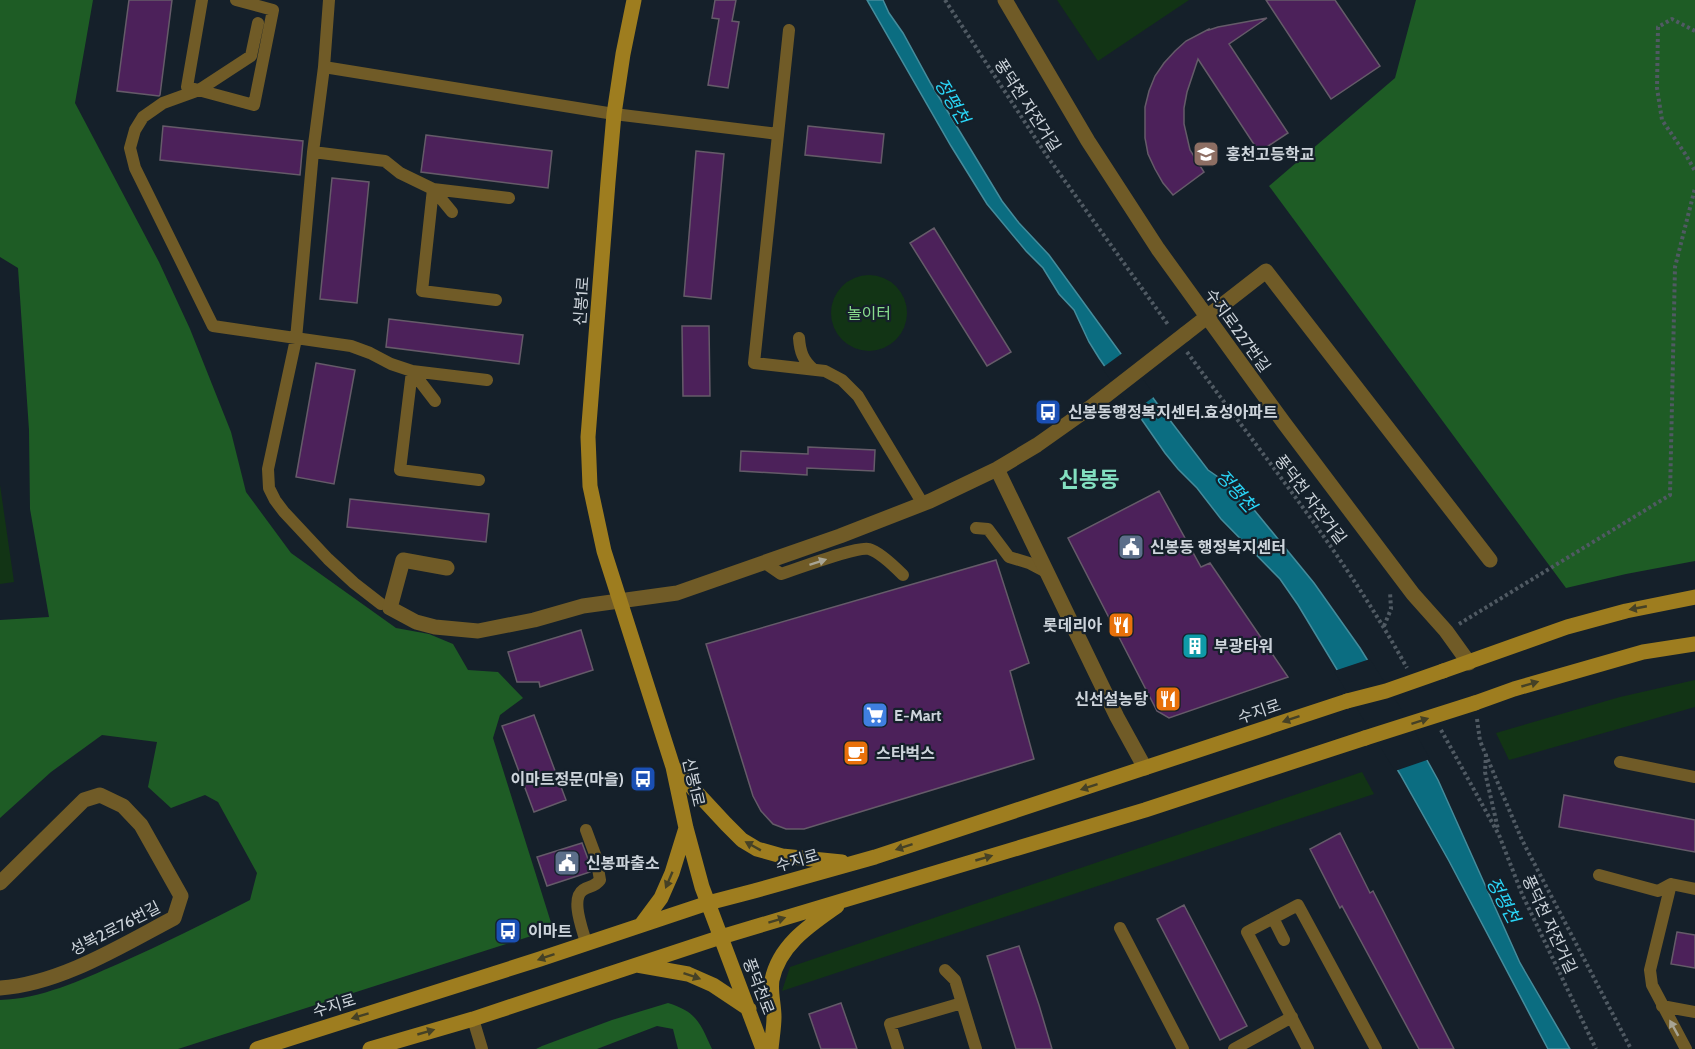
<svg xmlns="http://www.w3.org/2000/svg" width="1695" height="1049" viewBox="0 0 1695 1049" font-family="Cabin,'Noto Sans KR',sans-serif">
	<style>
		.green { fill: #123415 }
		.forest { fill: #1e5c25 }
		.water { fill: #0b6d81; stroke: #458c9c; stroke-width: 1.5 }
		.pier { fill: #15202a }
		.building { fill: #4c215a; stroke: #655b69; stroke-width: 1.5 }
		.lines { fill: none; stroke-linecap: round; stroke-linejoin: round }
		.path { stroke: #505a63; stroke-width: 4; stroke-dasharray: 3 3; stroke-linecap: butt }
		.lane { stroke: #705b27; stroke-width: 12 }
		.street { stroke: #705b27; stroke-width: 15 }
		.secondary { stroke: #9e7d1f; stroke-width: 15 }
		.street-bridge { stroke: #705b27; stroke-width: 15 }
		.secondary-bridge { stroke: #9e7d1f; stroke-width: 15 }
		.oneway { fill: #a8a493 }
		.oneway2 { fill: #454126 }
		.labels { text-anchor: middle; stroke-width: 4.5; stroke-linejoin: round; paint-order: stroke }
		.street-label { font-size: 16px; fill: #cdd4db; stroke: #15202a }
		.poi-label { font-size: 16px; font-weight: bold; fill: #cdd4db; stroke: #15202a; text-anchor: start }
		.park-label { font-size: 16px; fill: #88db8c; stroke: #15202a }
		.water-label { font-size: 18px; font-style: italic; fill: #2ad6f8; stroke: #15202a }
		.district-label { font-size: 22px; font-weight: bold; fill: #83e0c0; stroke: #15202a }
	</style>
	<rect width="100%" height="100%" fill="#15202a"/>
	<path class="green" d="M1057,0h132l-91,61z
		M831 313a38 38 0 1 1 76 0a38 38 0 1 1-76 0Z
		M0,485l14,97 -14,2z
		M1695,680v27l-186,53 -13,-27 124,-36z
		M1362,772l12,22 -592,197 8,-24z"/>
	<path class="forest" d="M0,0h93l-18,103 84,159 31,67 41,103 15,60 45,61 105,75 33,6 24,10 15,26 30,2 25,26 -23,17 -7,23 60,191 -375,120h-178v-49c41,-1 81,-20 118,-36 45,-20 89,-42 132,-64l7,-27 -39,-71 -13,-7 -34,13 -23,-21 9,-45 -55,-7 -51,37 -51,46v-198l49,-3 -19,-108 -1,-79 -11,-162 -18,-11z
		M1416,0h279v561l-69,13 -60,14 -297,-402 126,-108z
		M668,1003c29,9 32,20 44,46h-34l-5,-20 -16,-3 -60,23h-61l6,-3 70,-26z"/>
	<path class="water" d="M867,0h16l6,13 14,20 28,51 71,117 17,22 30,32 107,147 52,68 26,18 21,23 59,72 46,65 47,76 31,56 82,183 50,86h-22l-99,-188 -49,-87 -102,-169 -18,-26 -59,-60 -24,-31 -19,-19 -13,-16 -66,-95 -10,-16 -15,-32 -15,-16 -16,-26 -17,-17 -39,-47 -36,-58z"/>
	<path class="pier" d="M1124,352l31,44 -22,16 -31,-44z
		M1370,659l40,64 20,36 -35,12 -61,-100z"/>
	<path class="building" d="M129,0h43l-12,95 -1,1 -42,-5z
		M715,0h21l-4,21 7,1 -11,66 -20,-3 11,-66 -7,-1z
		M1266,0h69l45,66 -49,33z
		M1267,18l-38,26 59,89 -29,19 -61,-93 -11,33 -3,16v16l6,26 14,22 -31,23 -10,-12 -8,-14 -7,-15 -3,-16v-31l4,-16 6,-15 9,-13 11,-12 11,-10 23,-12v1l9,-3z
		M163,126l140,15 -3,34 -140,-15z
		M808,126l76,8 -3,29 -76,-8z
		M426,135l126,16 -4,37 -127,-16z
		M696,151l28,3 -13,145 -27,-3z
		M332,178l37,4 -12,121 -37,-4z
		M934,228l77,124 -24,14 -77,-123z
		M389,319l134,16 -4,29 -133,-17z
		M682,326h27l1,70h-27z
		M316,363l39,7 -21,114 -38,-7z
		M808,447l67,3 -1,21 -67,-3v7l-67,-4 1,-20 67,3z
		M1159,491l42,76 9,-4 78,114 -119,41 -12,-7 -89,-173z
		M350,499l139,15 -3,28 -139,-15z
		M996,560l33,103 -19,8 24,88 -230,70h-18l-13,-5 -12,-13 -8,-15 -47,-152z
		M581,630l12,40 -53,17 -1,-5h-22l-9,-30z
		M534,715l32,85 -32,12 -32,-86z
		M1564,795l131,25v32l-136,-25z
		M1340,833l30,60 3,-2 81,158h-35l-77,-143 -2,2 -30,-59z
		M582,843l6,16 2,13 -43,14 -10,-29z
		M1184,905l63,121 -27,14 -63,-121z
		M1677,932l18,3v33l-24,-4z
		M1019,946l20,59 13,44h-36l-29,-93z
		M841,1003l16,46h-36l-12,-35z"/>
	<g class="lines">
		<path class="path" d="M945,0l102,156 122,170
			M1695,31l-23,-12 -14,8 -1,61 5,32 24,35 9,16
			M1187,352c76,104 158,203 220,316
			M1459,624l211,-129 5,-228 20,-79
			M1384,626l7,-17 -1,-17
			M1477,719l3,22 42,99 109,209
			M1441,730l58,105 23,59 74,155
			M1486,754l-1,18 13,57"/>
		<path class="lane" d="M202,0l-15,87 67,18 19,-95 -37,-10
			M329,0l-5,67 -11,85 -17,187 -28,130 1,19 6,12 9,12 44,47 26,24 27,21
			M258,23l-7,33 -52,34 -36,13 -20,14 -8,13 -5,18 5,20 78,158 138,20 19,7 21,11 21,7 23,30
			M789,30l-35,333 71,8 17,9 16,16 65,108
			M324,67l290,47 164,20
			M313,152l72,9 15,12 33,16 76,9
			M433,189l-11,102 74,9
			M433,189l19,23
			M799,338c1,14 4,22 14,31
			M479,480l-79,-10 12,-99 75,9
			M976,528l12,1 21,28 20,6 19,10
			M765,563l16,11c16,-5 75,-28 88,-25 11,3 26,18 34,26
			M1620,762l75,15
			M586,830l10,27 4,23c-5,7 -11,6 -17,10 -13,9 0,40 3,53
			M1599,875l59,16 13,-7
			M1273,918l11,22
			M1120,928l63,121
			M945,970l10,10 21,69
			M1662,1006l33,6
			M473,1019l9,30
			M898,1049l-8,-25 72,-21
			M1234,1049l58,-32
			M1308,1049l-61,-117 51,-27 78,144
			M1686,1049l-34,-64 -2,-15 21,-86 24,5"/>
		<path class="street" d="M1005,0l83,141 70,108 126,174 129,171 33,37 23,32
			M1185,334l81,-63 224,289
			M997,469l120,248 28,51
			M447,568l-44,-8 -13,48 26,14 19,5 43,4 56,-11 49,-14 94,-13 163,-57 90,-35 67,-32 40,-24 58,-41
			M0,883l84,-83 16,-5 23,11 18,19 40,71 -7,22c-53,28 -114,66 -174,70"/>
		<path class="secondary" d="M634,0l-11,54 -9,60 -6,68 -20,255 2,49 14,65 69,216 13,61 16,59 61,162
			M1443,671l124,-44 59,-16 69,-14
			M1475,703l39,-14 129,-37 52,-8
			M673,767l53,57 16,16 15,9 25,7 60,6
			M641,925l20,-27 11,-25 14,-45
			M637,965l51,9 25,11 36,24
			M257,1049l283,-90 168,-56 46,-12 121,-34 472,-156
			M370,1049l103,-30 248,-82 424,-127 220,-72
			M771,1049c1,-11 3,-22 3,-32 0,-12 -4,-26 -2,-37 7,-35 38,-55 65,-74"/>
		<path class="street-bridge" d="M1095,404l90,-70"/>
		<path class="secondary-bridge" d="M1347,701l39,-10 57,-20
			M1365,738l110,-35"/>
	</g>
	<defs><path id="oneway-solid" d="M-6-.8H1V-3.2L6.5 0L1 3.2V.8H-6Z" transform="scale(1.5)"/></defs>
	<g class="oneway">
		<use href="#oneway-solid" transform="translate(818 562) rotate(-18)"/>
		<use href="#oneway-solid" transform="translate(1674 1028) rotate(-119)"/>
	</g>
	<g class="oneway2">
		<use href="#oneway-solid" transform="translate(1638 608) rotate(169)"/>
		<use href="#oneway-solid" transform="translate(1530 684) rotate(-16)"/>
		<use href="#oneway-solid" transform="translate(1291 719) rotate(161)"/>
		<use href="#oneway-solid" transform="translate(1420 721) rotate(-18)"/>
		<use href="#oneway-solid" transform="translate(1089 787) rotate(162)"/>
		<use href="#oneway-solid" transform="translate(753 846) rotate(-151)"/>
		<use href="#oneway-solid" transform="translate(904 847) rotate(162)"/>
		<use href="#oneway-solid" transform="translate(984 858) rotate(-16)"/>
		<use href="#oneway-solid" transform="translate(669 880) rotate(113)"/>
		<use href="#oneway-solid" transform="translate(777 920) rotate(-17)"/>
		<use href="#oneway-solid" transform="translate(546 957) rotate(161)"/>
		<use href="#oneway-solid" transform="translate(692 976) rotate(19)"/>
		<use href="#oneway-solid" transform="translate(360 1016) rotate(163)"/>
		<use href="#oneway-solid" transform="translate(426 1032) rotate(-16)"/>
	</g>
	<defs>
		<g id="school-square" transform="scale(1.35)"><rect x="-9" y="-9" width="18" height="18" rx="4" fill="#8d6e63" stroke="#15202a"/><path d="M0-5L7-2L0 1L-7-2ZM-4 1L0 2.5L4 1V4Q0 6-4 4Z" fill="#fff"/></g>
		<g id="bus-square" transform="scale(1.35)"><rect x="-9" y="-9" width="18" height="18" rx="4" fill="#1a4fb4" stroke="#15202a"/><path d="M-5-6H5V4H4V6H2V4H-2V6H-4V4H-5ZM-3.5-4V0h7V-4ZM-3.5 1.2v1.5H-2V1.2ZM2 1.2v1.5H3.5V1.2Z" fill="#fff"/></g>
		<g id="civic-square" transform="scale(1.35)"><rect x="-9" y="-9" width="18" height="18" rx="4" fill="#5c6f8a" stroke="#15202a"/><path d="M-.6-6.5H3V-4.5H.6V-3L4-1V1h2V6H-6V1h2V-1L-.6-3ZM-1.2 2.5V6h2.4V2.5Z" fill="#fff"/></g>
		<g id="restaurant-square" transform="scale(1.35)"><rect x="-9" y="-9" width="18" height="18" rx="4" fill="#e8710a" stroke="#15202a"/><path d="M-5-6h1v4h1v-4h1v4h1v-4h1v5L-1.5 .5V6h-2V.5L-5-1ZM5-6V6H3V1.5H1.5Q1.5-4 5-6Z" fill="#fff"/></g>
		<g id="building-square" transform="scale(1.35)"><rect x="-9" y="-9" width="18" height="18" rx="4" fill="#0f9aa8" stroke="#15202a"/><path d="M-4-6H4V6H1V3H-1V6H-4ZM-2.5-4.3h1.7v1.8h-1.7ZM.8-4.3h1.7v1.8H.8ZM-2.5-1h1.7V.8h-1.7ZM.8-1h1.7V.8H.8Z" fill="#fff"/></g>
		<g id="supermarket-square" transform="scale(1.35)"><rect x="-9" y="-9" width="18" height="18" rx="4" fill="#3f7fe0" stroke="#15202a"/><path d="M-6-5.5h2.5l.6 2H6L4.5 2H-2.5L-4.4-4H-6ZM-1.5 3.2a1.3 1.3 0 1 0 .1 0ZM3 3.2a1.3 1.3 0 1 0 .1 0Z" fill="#fff"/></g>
		<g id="cafe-square" transform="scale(1.35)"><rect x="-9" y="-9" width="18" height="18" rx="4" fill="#e8710a" stroke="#15202a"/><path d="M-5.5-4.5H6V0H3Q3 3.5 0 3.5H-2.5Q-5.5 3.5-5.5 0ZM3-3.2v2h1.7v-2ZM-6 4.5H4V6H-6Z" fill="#fff"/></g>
	</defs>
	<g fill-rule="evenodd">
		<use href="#school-square" x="1206" y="154"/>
		<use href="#bus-square" x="1048" y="412"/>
		<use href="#civic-square" x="1131" y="547"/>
		<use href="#restaurant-square" x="1121" y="625"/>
		<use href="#building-square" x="1195" y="646"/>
		<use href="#restaurant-square" x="1168" y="699"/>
		<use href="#supermarket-square" x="875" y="715"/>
		<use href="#cafe-square" x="856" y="753"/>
		<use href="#bus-square" x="643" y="779"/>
		<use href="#civic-square" x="567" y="863"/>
		<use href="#bus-square" x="508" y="931"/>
	</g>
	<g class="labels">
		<g class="street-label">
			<text transform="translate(1028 105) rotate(57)" y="6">풍덕천 자전거길</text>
			<text transform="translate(581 301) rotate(-86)" y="6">신봉1로</text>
			<text transform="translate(1238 330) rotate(54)" y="6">수지로227번길</text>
			<text transform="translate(1311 499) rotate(53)" y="6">풍덕천 자전거길</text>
			<text transform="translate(1259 711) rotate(-19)" y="6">수지로</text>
			<text transform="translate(694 782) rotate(77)" y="6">신봉1로</text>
			<text transform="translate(797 860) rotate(-16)" y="6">수지로</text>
			<text transform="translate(1550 924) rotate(65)" y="6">풍덕천 자전거길</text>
			<text transform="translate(115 928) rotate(-27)" y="6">성복2로76번길</text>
			<text transform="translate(759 986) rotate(69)" y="6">풍덕천로</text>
			<text transform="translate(334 1005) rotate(-17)" y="6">수지로</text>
		</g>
		<g class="poi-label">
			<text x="1226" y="160">홍천고등학교</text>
			<text x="1068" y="418">신봉동행정복지센터.효성아파트</text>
			<text x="1150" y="553">신봉동 행정복지센터</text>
			<text x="1102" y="631" text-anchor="end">롯데리아</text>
			<text x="1214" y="652">부광타워</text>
			<text x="1148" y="705" text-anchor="end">신선설농탕</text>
			<text x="894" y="721">E-Mart</text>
			<text x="876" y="759">스타벅스</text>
			<text x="624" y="785" text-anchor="end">이마트정문(마을)</text>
			<text x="586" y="869">신봉파출소</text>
			<text x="528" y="937">이마트</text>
		</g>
		<g class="park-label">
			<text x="869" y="319">놀이터</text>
		</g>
		<g class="water-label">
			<text transform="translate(952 101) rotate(59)" y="6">정평천</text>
			<text transform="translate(1236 491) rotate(48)" y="6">정평천</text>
			<text transform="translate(1503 900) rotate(62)" y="6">정평천</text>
		</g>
		<g class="district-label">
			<text x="1089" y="487">신봉동</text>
		</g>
	</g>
</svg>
